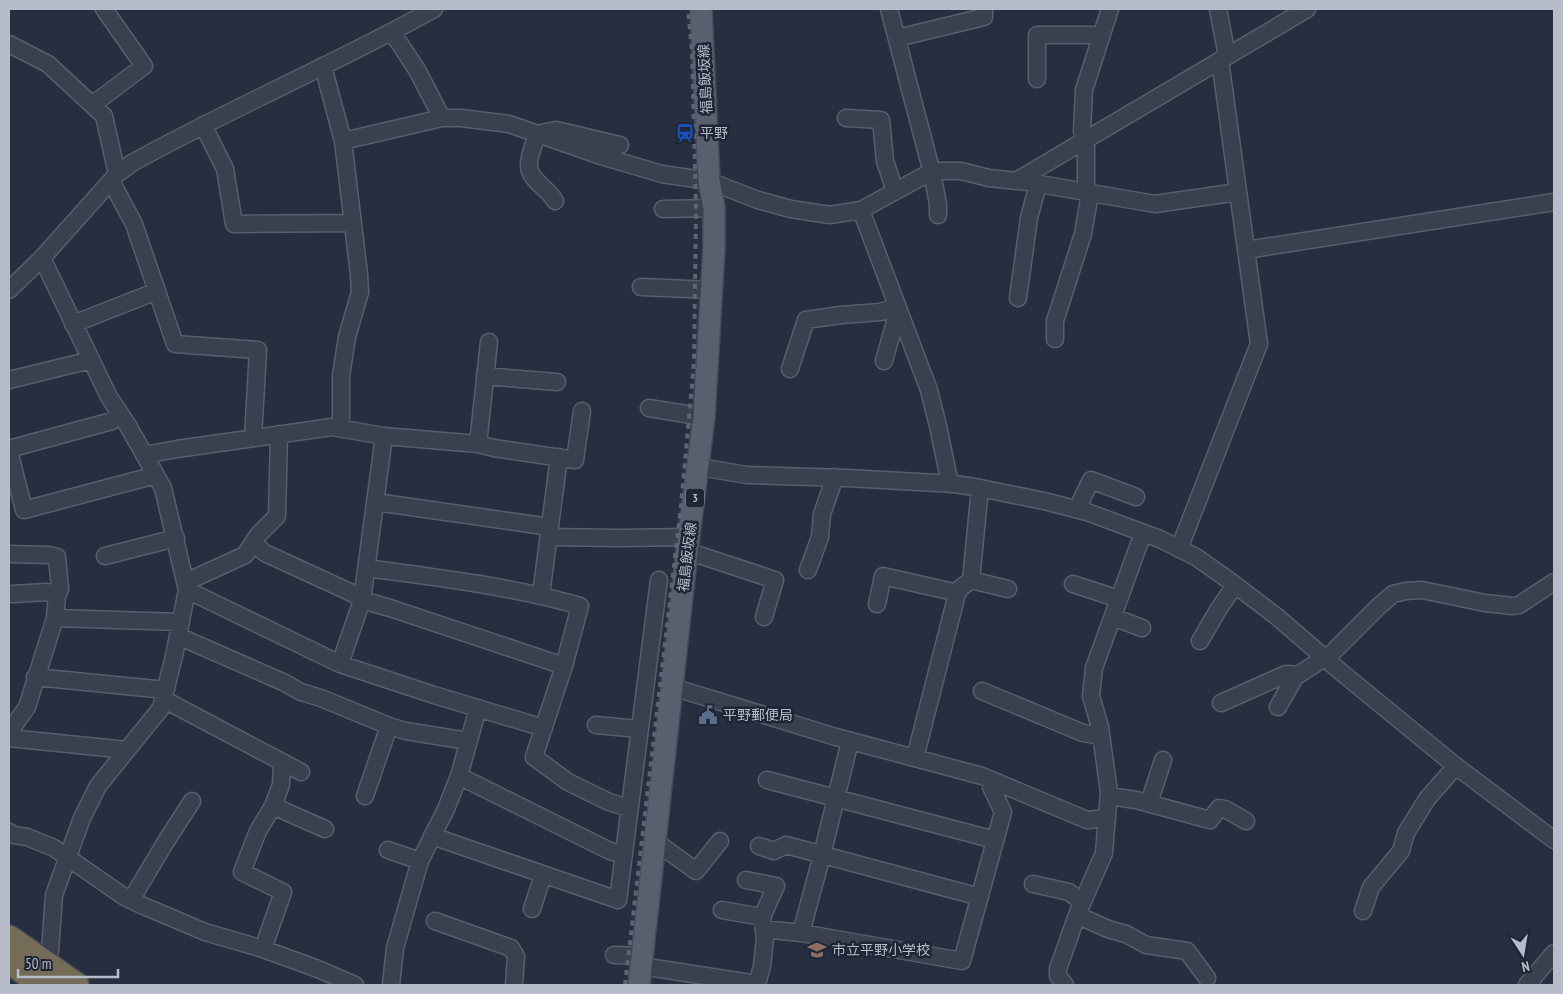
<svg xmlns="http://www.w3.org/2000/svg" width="1563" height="994" viewBox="0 0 1563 994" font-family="'PT Sans Narrow','Noto Sans JP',sans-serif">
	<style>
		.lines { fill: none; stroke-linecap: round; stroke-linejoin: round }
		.minor-casing { stroke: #585e6c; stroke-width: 19 }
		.major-casing { stroke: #434958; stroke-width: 24 }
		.highway-casing { stroke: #454b59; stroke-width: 28 }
		.minor { stroke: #3a404f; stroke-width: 16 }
		.major { stroke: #585f6f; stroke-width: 21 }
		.highway { stroke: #746c57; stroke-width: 25 }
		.rail { stroke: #5c6475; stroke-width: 4; stroke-dasharray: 5 5; stroke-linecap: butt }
		.labels { text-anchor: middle; stroke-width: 5; stroke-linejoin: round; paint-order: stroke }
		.shield { fill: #1f2534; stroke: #898f9c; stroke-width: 1 }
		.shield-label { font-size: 12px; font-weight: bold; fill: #b6bcc9 }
		.street-label { font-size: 14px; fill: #b6bcc9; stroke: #1f2534 }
		.poi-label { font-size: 14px; fill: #b6bcc9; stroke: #1f2534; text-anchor: start }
	</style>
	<rect width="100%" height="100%" fill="#262e3f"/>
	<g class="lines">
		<g class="minor-casing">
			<path id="minor" d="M889,9l43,164 6,31v11
				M1218,9l9,47
				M392,32l25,38 25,48
				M897,38l87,-21v-8
				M9,44l39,20 56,52 13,58
				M323,66l20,75 16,133 1,18 -13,45 -6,39v52
				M1037,79v-44h64
				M92,105l52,-39 -40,-57
				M846,118l35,2 4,41 10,30
				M203,125l22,44 9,55 119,-1
				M343,141l99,-23h19l48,6 92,32 61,18 47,7 49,19 33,9 39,6 31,-5 66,-36 12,-3h22l28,7 39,4 127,22 83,-12
				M111,181l23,43 41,120 83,6 -5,88
				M1016,181l291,-172
				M1086,192v-47l-4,-14 2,-41 26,-81
				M555,201c-6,-12 -26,-21 -26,-35 -1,-10 6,-23 8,-32l19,-4 64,15
				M663,209l51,-1
				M861,210l68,180 9,36 12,58
				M1246,250l308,-48
				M42,258l67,139 18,27 36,64 24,102 -13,66 -13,52 -63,78 -16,32 -28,77 -4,56 -3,13 -5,8
				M641,287l71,3
				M9,290l33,-32 75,-84 15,-11c99,-55 203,-99 302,-154
				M1018,298l11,-80 9,-34
				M73,324l84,-33
				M1055,339v-18l28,-87 7,-41
				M884,361l14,-50
				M790,369l16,-49 35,-5 39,-3 16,-5
				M485,376l72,6
				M9,380l82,-20
				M649,408l55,9
				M478,444l11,-102
				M9,449l103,-28 8,-7
				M9,451l15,59 132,-35
				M144,455l33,-6 155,-22 52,9 94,8 16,4 81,12 7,-49
				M699,467l48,8 100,3 108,6 25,4 64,13 43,11 73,27 36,18 34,24 46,35 65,56 116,95 97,73
				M376,502l174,25
				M1077,509l14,-29 45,17
				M549,537l70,1 71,-1
				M253,543l12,10 89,41 8,6 28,8 174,58
				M1179,549l80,-205 -39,-284
				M687,551l88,29 -11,37
				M9,554l40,1 8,2 3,32 -3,7 -2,22 -28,89 -15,21 -3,10
				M105,556l71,-18
				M367,568c72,10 143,18 213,38l-16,60 -30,91 34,25 41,20 20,6
				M808,570l12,-33 2,-23 13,-37
				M971,580l37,9
				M186,582l59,-27 13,-20 19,-19 2,-82
				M1073,584l46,15
				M187,590l153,74 94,31 110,33
				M12,594l35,-2 10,4
				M541,595l18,-138
				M877,604l6,-28 75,17
				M1113,617l29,11
				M55,618l126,4
				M178,636l105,46 18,10 20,6 68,28 17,5 62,10
				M1200,641l18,-31 17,-25
				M340,664l22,-64 22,-164
				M35,677l131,13
				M672,687l164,50 146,39 105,44 20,-2
				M982,691l101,42 18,3
				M163,699l138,73
				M1221,703l65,-29 12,1
				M1278,707l17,-30 37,-24 46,-46 15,-13 13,-3 16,-1 63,13 28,3 6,-1 35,-23
				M596,725l43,4
				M9,738l118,12
				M915,758l43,-168 13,-10 9,-92
				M459,776l151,75 14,4
				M767,780l228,60
				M365,796l24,-70
				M1109,796l27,4 74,20 9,-12 6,1 21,12
				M1149,803l14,-43
				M273,806l52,23
				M9,832l5,3 13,2 27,11 69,48 16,8 66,28 58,17 55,20 37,16
				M432,836l186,64 41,-320
				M656,842l40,29 24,-30
				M759,846l15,5 12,-6 194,52
				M388,850l32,11
				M1033,884l36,8 13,10
				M131,900l34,-57 27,-42
				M532,909l11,-34
				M722,910l40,7
				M1363,911l8,-24 30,-36 5,-18 21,-34 29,-33
				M1077,915l31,14 18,5 20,11 41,6 20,27
				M435,921l76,27 5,8 -2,29
				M764,929l37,4 161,28 41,-149 -12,-25v-7
				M801,933l21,-78 28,-114
				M263,949l20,-57 -41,-20 16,-41 15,-25 8,-21 1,-23
				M614,955l29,1
				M641,966l116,18 5,-18 3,-28 -3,-21 14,-31 -30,-6
				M391,985l4,-37 25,-87 26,-52 13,-33 19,-68
				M1065,985l-7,-9v-7l19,-54 27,-62 5,-61 -9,-65 -9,-31 3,-28 49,-135
				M1527,985l27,-32"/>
		</g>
		<g class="major-casing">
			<path id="major" d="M639,985l48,-434 17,-134 10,-169v-40l-5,-27 -8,-172"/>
		</g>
		<g class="highway-casing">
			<path id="highway" d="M9,938l67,47
				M9,961l34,24"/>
		</g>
		<use href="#minor" class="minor"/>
		<use href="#major" class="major"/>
		<use href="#highway" class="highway"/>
		<path class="rail" d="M625,985l56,-479 13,-144 2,-153 -4,-158 -4,-42"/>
	</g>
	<defs>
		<g id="station-bare" transform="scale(1.5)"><path d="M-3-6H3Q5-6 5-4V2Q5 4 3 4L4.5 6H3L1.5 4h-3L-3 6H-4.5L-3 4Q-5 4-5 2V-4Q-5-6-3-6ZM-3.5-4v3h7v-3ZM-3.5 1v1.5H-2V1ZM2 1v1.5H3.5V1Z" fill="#1a4fb4" stroke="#1f2534" stroke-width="2.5" paint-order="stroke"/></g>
		<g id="civic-bare" transform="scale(1.5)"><path d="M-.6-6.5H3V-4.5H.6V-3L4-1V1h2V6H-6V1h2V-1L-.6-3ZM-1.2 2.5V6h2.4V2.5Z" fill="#5c6f8a" stroke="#1f2534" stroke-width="2.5" paint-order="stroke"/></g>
		<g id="school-bare" transform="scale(1.5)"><path d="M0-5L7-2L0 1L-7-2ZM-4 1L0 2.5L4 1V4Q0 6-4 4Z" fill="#8d6e63" stroke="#1f2534" stroke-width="2.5" paint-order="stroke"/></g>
	</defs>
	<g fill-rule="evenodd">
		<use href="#station-bare" x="685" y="133"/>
		<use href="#civic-bare" x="708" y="715"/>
		<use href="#school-bare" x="817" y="950"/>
	</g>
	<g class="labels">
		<rect class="shield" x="686" y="488.5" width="18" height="19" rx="4"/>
		<g class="shield-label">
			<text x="695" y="502">3</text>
		</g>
		<g class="street-label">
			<text transform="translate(705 79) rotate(-93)" y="5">福島飯坂線</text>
			<text transform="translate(687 557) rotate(-83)" y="5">福島飯坂線</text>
		</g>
		<g class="poi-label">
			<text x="700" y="138">平野</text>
			<text x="723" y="720">平野郵便局</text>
			<text x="832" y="955">市立平野小学校</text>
		</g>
	</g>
	<rect width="1563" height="994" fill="none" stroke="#b6bcc9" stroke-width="20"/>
	<g transform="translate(1523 954) rotate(168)" stroke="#1f2534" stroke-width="4" paint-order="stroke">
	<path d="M0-4L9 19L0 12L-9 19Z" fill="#b6bcc9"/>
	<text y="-8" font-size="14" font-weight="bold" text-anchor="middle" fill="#b6bcc9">N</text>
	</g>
	<path d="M18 969v8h100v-8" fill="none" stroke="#b6bcc9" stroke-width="2.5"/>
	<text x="25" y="969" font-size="15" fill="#b6bcc9" stroke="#1f2534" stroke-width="4" paint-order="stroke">50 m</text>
</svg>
